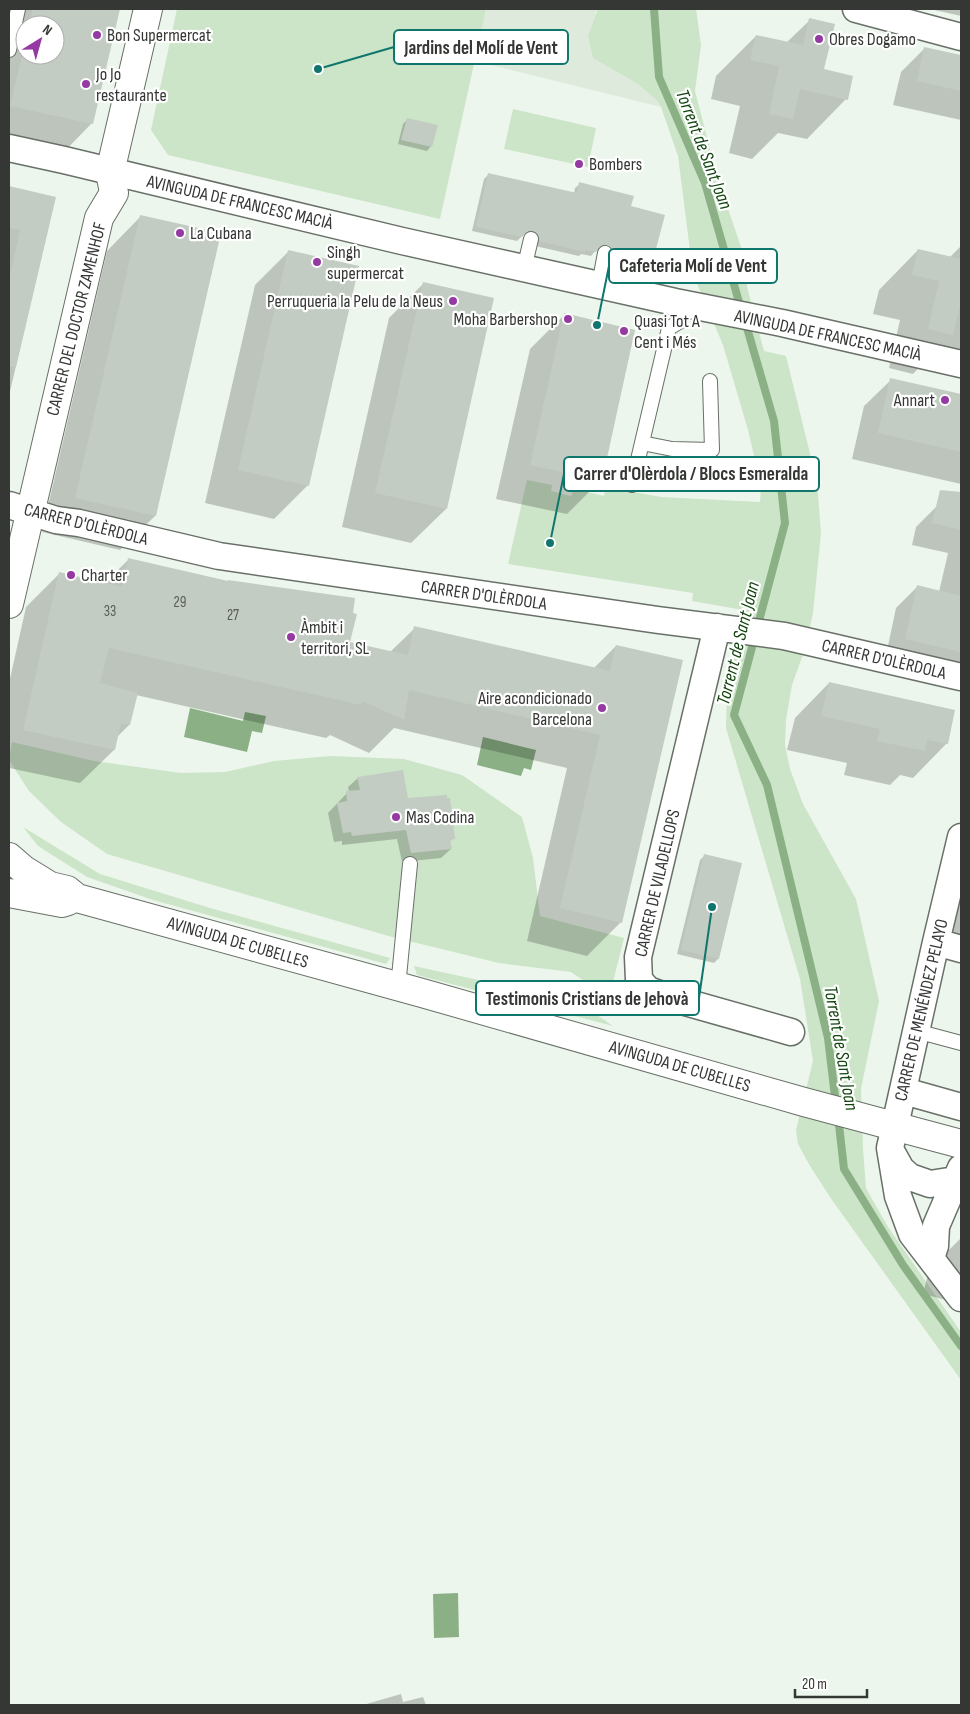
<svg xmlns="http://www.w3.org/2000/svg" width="970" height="1714" viewBox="0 0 970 1714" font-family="'Sofia Sans Condensed',sans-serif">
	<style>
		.built { fill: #deebdc }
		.green { fill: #cce5c8 }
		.water { fill: #8bb086 }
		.shadow { fill: #0003; fill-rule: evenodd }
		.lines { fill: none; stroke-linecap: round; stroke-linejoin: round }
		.stream { stroke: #8bb086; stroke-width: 8 }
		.building { fill: #c3ccc2 }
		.service-casing { stroke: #687067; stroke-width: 16 }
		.minor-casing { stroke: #687067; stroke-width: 29 }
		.tertiary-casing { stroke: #687067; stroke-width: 30 }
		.service { stroke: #fff; stroke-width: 14 }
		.minor { stroke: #fff; stroke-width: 26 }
		.tertiary { stroke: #fff; stroke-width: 28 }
		.poi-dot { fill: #9539a3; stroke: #fff; stroke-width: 2 }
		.labels { text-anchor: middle; stroke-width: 4.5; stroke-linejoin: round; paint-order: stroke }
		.number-label { font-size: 15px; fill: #585c57 }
		.poi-label { font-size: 18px; fill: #343733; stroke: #fff; text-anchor: start }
		.street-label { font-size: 18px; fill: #343733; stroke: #fff }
		.water-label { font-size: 19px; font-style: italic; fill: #12460e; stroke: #fff }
		.leader { fill: none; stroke: #0f766e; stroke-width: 2 }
		.callout-dot { fill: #0f766e; stroke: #fff; stroke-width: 2 }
		.callout { fill: #fff; stroke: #0f766e; stroke-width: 2 }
		.callout-label { font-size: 19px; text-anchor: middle; font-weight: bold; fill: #343733 }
	</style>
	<rect width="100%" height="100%" fill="#edf6ec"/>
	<path class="built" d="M486,9h112l-3,5 33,63 21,15 8,8 4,7 -187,-46z"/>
	<path class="green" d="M177,9h309l-46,210 -272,-64 -17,-25z
		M598,9h98l5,36 -6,46 22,85 29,86 1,25 17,64 22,5 31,126 4,51 -8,80 -8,36 -13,36 -6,35 -1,25 5,24 13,35 53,95 23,102 -18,88 2,60 3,39 22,39 73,105v48l-129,-180 -22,-34 -12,-22 -2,-14 17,-69 -13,-82 -74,-251 1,-36 16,-82 -51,-9 1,-8 -185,-29 19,-84 25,5 -1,6 20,5 3,-7 30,7 2,-9 55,10 99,5 1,-16 -13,-56 -25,-85 -30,-71 -15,-118 -17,-49 -4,-7 -19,-16 -45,-26 -5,-22z
		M513,109l83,19 -8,39 -84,-18z
		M12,742l82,19 87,12 44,-1 49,-11 56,-5 74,3 58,16 60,42 11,41 7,58 84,22 -15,60 -38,-26 -72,-9 -107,-26 -285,-83 -46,-32 -32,-31 -20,-31z
		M23,827l77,47 110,34 180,50 -4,6 -233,-64 -66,-23 -49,-31z
		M414,966l78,17 72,9 49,34 -196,-51z"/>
	<path class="water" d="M190,708l53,13 2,-9 21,4 -4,17 -10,-2 -5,21 -63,-15z
		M483,737l53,13 -5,20 -7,-2 -3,8 -44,-11z
		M458,1593l1,44 -25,1 -1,-44z"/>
	<path class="shadow" d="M9,9h110l-27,114 -34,35 -49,-11zM25,25h30v30h-30z
		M930,9h31v7z
		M810,20l13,50 23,29 -39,40 -29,-6 -26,26 -23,-6 11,-47 -29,-7 5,-23 40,-40 30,7z
		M925,48l36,8v64l-68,-15 8,-33z
		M408,119l23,27 -4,5 -29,-7 5,-20z
		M489,174l85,20 1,-6 5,-4 50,23 21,57 -5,4 -37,-9 -7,-10h-5l-6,7 -10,-2 -2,2 -44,-10 -8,-12 -5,2 -5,5 -45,-10 12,-52z
		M9,187l46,11 -46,198z
		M141,216l79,18 -65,282 -35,34 -78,-18 65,-281z
		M961,246v108l-23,-6 -25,26 -24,-6 11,-48 -27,-6 6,-24 39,-40 32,7z
		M288,252l69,15 -50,219 -33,33 -69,-16 50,-218z
		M423,284l70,15 -47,210 -35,34 -69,-16 47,-209z
		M564,315l37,165 -34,34 -71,-15 34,-150z
		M891,380l70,16v88l-109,-25 12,-53z
		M937,506l24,5v156l-76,-7 11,-52 21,-21 22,5 9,-39 -36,-8 4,-18z
		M129,559l220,84 41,9 25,-24 178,41 23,-23 5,276 -34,34 -60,-15 40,-173 -173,-40 -25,25 -39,-18 -4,3 -190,-43 -7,30 -12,12 -3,13 -34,33 -71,-15v-85l17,-76 33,-33 45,10z
		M829,683l118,60 -34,35 -13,-3 -10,10 -46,-10 3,-12 -60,-13 8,-32z
		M358,778l49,21 46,39 -4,4 2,7 -10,9 -39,4 -5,-23 -55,6v-4l-8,1 -6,-29 19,-20 2,-1 -1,-5z
		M705,855l13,104 -4,4 -37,-9 23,-94z
		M961,895v62l-20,-5 11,-47z
		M961,1238v66l-38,-10 6,-24z
		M401,1694l2,8 20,-5 3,8h-63z"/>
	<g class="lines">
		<path class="stream" d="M654,9l5,68 46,106 36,126
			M745,321l29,100 11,102 -51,192 33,70 61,253 8,67
			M838,1116l6,53 59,96 58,81"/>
	</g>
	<path class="building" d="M33,9h87l-27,115 -83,-18 15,-63v12h30v-30h-26z
		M809,18l26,6 -11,45 29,7 -5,24 -48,-11 -7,30 -24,-5 10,-48 -29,-6 6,-25 47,10z
		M924,47l37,8v36l-44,-10z
		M407,118l31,7 -6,22 -31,-7z
		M488,173l89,20 2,-11 55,14 -3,10 34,9 -13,49 -38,-9 -1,-5 -6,-5h-5l-6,7 -11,-2v2l-46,-11 -2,-8 -5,-3 -7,3 -3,4 -46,-10z
		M9,186l47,11 -40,170h-7v-87l11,-50 -11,-2z
		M140,215l81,18 -65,283 -81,-18z
		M918,249l43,10v42l-8,34 -25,-6 11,-48 -27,-6z
		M288,250l71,16 -50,220 -71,-16z
		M423,282l71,16 -47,211 -72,-16z
		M564,313l71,17 -33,151 -72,-16z
		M890,378l71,16v58l-83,-19z
		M940,490l21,2v38l-29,-7z
		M128,558l100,23v-1l127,18 -2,15 4,1 -7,28 58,13 6,-29 196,45 6,-26 67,15 -61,263 -62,-15 40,-173 -191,-45 -5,30 -42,-19 -1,4 -252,-57 -9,35 38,10 -8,32 -9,-2 -6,27 -92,-20 36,-158 63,15z
		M917,585l44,11v56l-56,-13z
		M829,682l126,28 -7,34 -21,-4 -2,11 -48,-10 3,-12 -59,-13z
		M403,770l5,28 39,-3v3h3l5,41 -5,1 2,9 -41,4 -5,-23 -54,6 -1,-4 -8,1 -6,-30 10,-2 -1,-10 14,-1 -3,-13z
		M704,854l38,9 -23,96 -38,-9z"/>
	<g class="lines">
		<g class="service-casing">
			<path id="service" d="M9,50l9,-41
				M524,269l7,-30
				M599,285l6,-32
				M642,443l30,6 40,1 -2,-69
				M632,485l37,-157 10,-6 -4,-20
				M398,987l12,-123
				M916,1031l45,12"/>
		</g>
		<g class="minor-casing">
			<path id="minor" d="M856,9l105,28
				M9,148l55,12 338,81 273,61 107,21 179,41
				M9,505l47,15 23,3 140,33 439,64 126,16 177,41
				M717,627l-79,330 1,23 9,10 23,8 120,34
				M961,837l-25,105 -46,206 8,48 14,38 49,64
				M936,942l25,7
				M904,1091l57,16
				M891,1151l10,18 9,8 20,7 25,-4
				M931,1258l4,-12 1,-20 25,-58"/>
		</g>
		<g class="tertiary-casing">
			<path id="tertiary" d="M9,604l90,-386 15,-25 -4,-21 38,-163
				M9,857l15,13 26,16 17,4 10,8 345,95 382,109 157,42
				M9,893l53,10 6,-2"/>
		</g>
		<use href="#service" class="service"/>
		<use href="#minor" class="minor"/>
		<use href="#tertiary" class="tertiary"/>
	</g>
	<g class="poi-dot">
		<circle cx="97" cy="35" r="5"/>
		<circle cx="819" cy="39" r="5"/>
		<circle cx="86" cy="84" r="5"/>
		<circle cx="579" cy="164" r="5"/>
		<circle cx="180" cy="233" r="5"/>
		<circle cx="317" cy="262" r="5"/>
		<circle cx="453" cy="301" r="5"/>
		<circle cx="568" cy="319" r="5"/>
		<circle cx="624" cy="331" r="5"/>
		<circle cx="945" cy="400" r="5"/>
		<circle cx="71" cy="575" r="5"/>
		<circle cx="291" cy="637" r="5"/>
		<circle cx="602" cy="708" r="5"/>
		<circle cx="396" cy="817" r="5"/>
	</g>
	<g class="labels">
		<g class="number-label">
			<text x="180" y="607">29</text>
			<text x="110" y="616">33</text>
			<text x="233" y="620">27</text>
		</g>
		<g class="poi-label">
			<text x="107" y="41">Bon Supermercat</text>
			<text x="829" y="45">Obres Dogamo</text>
			<text x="96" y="80">Jo Jo<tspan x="96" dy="21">restaurante</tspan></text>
			<text x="589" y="170">Bombers</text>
			<text x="190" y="239">La Cubana</text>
			<text x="327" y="258">Singh<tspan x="327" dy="21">supermercat</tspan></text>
			<text x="443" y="307" text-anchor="end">Perruqueria la Pelu de la Neus</text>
			<text x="558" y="325" text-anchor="end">Moha Barbershop</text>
			<text x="634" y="327">Quasi Tot A<tspan x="634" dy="21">Cent i Més</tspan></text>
			<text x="935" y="406" text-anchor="end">Annart</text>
			<text x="81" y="581">Charter</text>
			<text x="301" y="633">Àmbit i<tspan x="301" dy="21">territori, SL</tspan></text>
			<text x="592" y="704" text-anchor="end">Aire acondicionado<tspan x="592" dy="21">Barcelona</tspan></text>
			<text x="406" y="823">Mas Codina</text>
		</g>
		<g class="street-label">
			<text transform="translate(240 202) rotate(13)" y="6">AVINGUDA DE FRANCESC MACIÀ</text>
			<text transform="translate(76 319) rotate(-76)" y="6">CARRER DEL DOCTOR ZAMENHOF</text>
			<text transform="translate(828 335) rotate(12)" y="6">AVINGUDA DE FRANCESC MACIÀ</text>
			<text transform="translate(86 524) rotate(14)" y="6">CARRER D'OLÈRDOLA</text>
			<text transform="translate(484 595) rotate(8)" y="6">CARRER D'OLÈRDOLA</text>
			<text transform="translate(884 659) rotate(13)" y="6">CARRER D'OLÈRDOLA</text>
			<text transform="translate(657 883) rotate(-77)" y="6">CARRER DE VILADELLOPS</text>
			<text transform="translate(238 942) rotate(16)" y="6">AVINGUDA DE CUBELLES</text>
			<text transform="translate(921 1010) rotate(-77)" y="6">CARRER DE MENÉNDEZ PELAYO</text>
			<text transform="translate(680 1066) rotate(16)" y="6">AVINGUDA DE CUBELLES</text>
		</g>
		<g class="water-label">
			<text transform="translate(705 149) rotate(69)" y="7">Torrent de Sant Joan</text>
			<text transform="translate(737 643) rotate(-76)" y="7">Torrent de Sant Joan</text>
			<text transform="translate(842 1048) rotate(80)" y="7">Torrent de Sant Joan</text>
		</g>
	</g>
	<path class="leader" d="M318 69L394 47M597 325L609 266M550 543L564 474M712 907L699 998"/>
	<g class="callout-dot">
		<circle cx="318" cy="69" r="5"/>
		<circle cx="597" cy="325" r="5"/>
		<circle cx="550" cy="543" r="5"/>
		<circle cx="712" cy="907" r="5"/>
	</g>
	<g class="callout">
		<rect x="394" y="30" width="174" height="34" rx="5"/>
		<rect x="609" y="249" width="168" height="34" rx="5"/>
		<rect x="564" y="457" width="255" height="34" rx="5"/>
		<rect x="476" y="981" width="223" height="34" rx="5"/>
	</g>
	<g class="callout-label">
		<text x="481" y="54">Jardins del Molí de Vent</text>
		<text x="693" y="272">Cafeteria Molí de Vent</text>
		<text x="691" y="480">Carrer d'Olèrdola / Blocs Esmeralda</text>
		<text x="587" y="1005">Testimonis Cristians de Jehovà</text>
	</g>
	<rect width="970" height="1714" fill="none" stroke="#343733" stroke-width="20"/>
	<g transform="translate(40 40) rotate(37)"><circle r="24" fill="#ffffff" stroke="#aeafad"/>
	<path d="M0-4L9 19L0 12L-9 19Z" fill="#9539a3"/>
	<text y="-8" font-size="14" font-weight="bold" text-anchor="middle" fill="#343733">N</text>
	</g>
	<path d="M795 1689v8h72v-8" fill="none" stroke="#343733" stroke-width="2.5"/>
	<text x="802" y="1689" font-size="15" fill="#343733" stroke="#ffffff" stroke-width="4" paint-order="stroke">20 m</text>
</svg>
